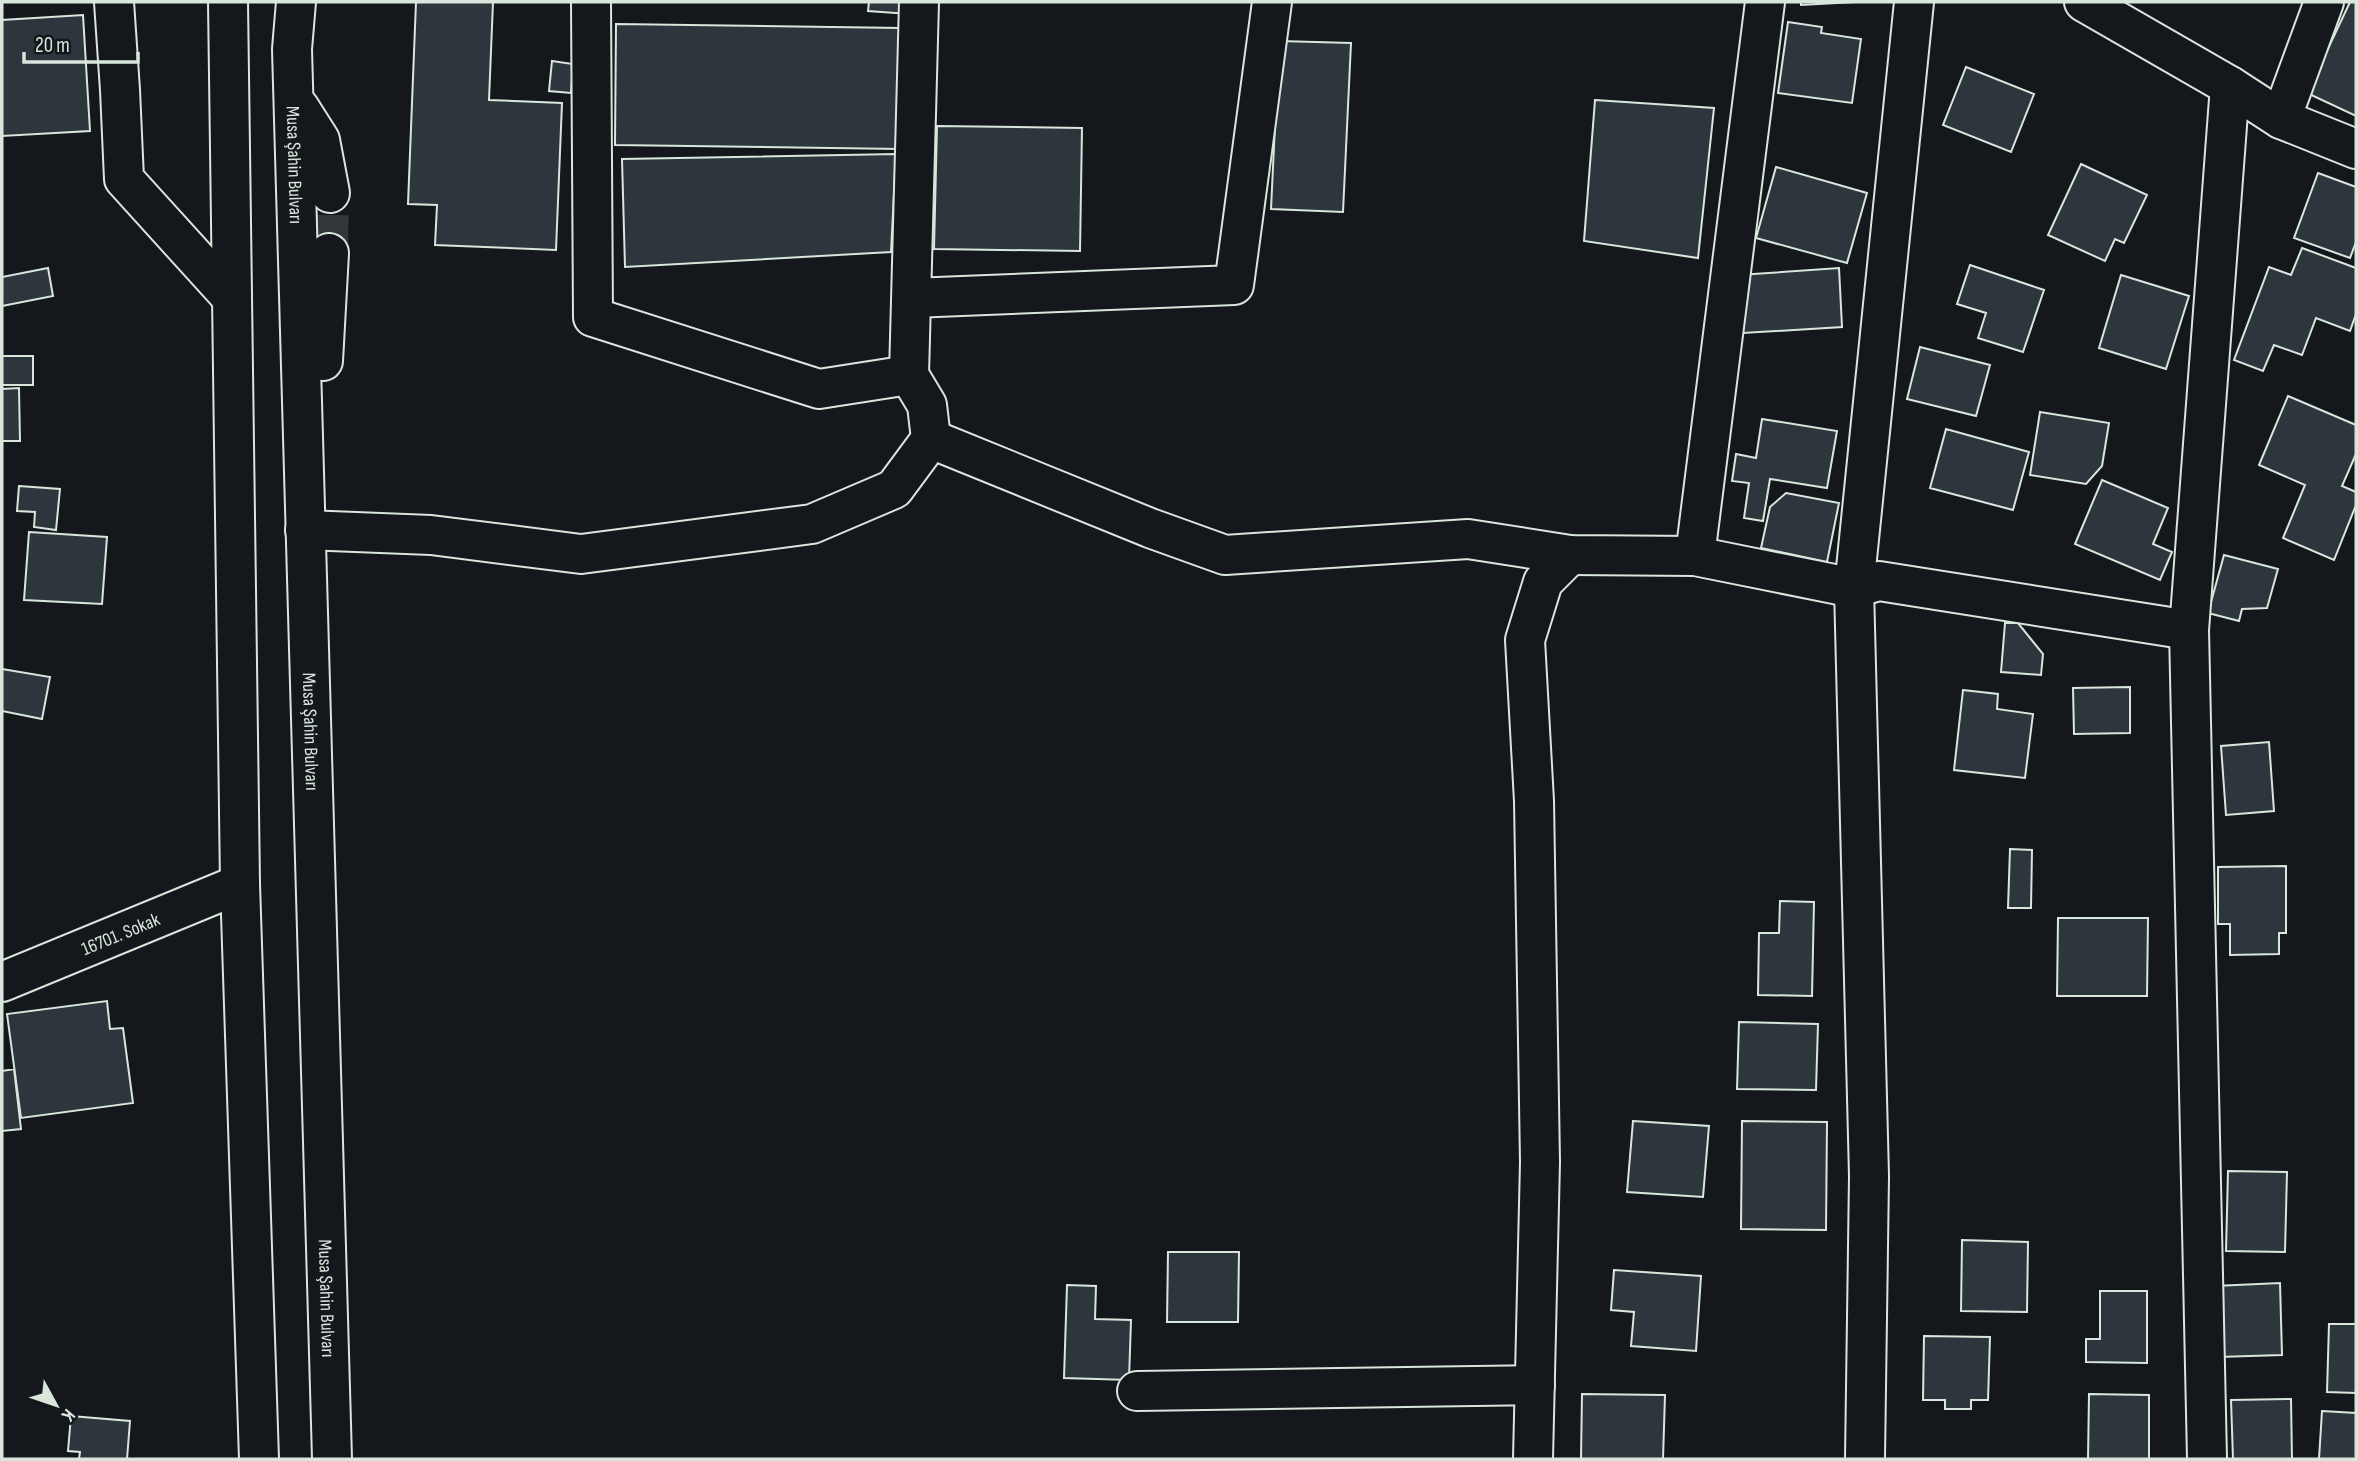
<svg xmlns="http://www.w3.org/2000/svg" width="2358" height="1461" viewBox="0 0 2358 1461" font-family="'Sofia Sans Condensed',sans-serif">
	<style>
		.building { fill: #2c363c; stroke: #d8e6dc; stroke-width: 2 }
		.lines { fill: none; stroke-linecap: round; stroke-linejoin: round }
		.highway-tunnel { stroke: #313739; stroke-width: 38; stroke-dasharray: 38 19; stroke-linecap: butt }
		.minor-casing { stroke: #d8e6dc; stroke-width: 42 }
		.highway-casing { stroke: #d8e6dc; stroke-width: 42 }
		.minor { stroke: #14181c; stroke-width: 38 }
		.highway { stroke: #14181c; stroke-width: 38 }
		.labels { text-anchor: middle; stroke-width: 5; stroke-linejoin: round; paint-order: stroke }
		.street-label { font-size: 19px; fill: #d8e6dc; stroke: #14181c }
	</style>
	<rect width="100%" height="100%" fill="#14181c"/>
	<path class="building" d="M416,2h77l-4,98 73,3 -6,147 -121,-5 2,-40 -29,-1z
		M869,2h41l-1,12 -41,-3z
		M1801,2h55l-55,3z
		M2350,2h6v114l-49,-23z
		M83,15l7,116 -88,5v-116z
		M1788,22l34,5 -1,6 40,6 -9,64 -74,-10z
		M616,24l286,4 -2,121 -285,-4z
		M1279,41l72,2 -8,169 -72,-3z
		M552,61l21,3 -2,29 -22,-2z
		M1966,67l68,27 -23,58 -68,-27z
		M1595,100l119,8 -16,150 -114,-17z
		M937,126l145,2 -2,123 -146,-2z
		M896,154l-5,98 -266,15 -3,-108z
		M2081,164l66,31 -23,48 -9,-4 -10,22 -57,-26z
		M1776,167l91,26 -20,70 -91,-25z
		M2318,173l38,14v55l-6,16 -56,-20z
		M2302,248l54,20v46l-6,17 -34,-13 -14,37 -28,-10 -11,26 -29,-11 35,-93 22,8z
		M1970,265l74,25 -21,62 -45,-14 8,-25 -29,-9z
		M48,268l5,28 -51,10v-29z
		M1839,268l3,59 -99,6 -4,-58z
		M2121,275l68,21 -23,73 -67,-21z
		M1920,347l70,18 -14,51 -69,-17z
		M2,356h31v29h-31z
		M19,388l1,53h-18v-52z
		M2288,396l68,29v29l-14,32 14,6v13l-22,55 -51,-22 22,-53 -46,-20z
		M2040,412l69,11 -7,43 -16,18 -56,-9z
		M1762,419l75,12 -10,57 -57,-9 -7,42 -19,-3 5,-35 -17,-2 4,-27 20,4z
		M1946,429l83,23 -16,58 -83,-22z
		M2102,480l66,28 -15,36 19,8 -12,28 -85,-36z
		M19,486l41,3 -4,41 -22,-3 1,-15 -18,-1z
		M1786,493l53,10 -12,59 -66,-14 9,-41z
		M29,532l78,5 -5,67 -78,-4z
		M2224,555l54,14 -11,39 -25,1 -3,12 -31,-8z
		M2005,623h13l25,31 -2,21 -40,-3z
		M2,669l48,8 -8,42 -40,-8z
		M2130,687v46l-56,1 -1,-46z
		M1963,690l35,4 -1,15 36,5 -8,64 -71,-8z
		M2269,742l5,69 -48,4 -5,-69z
		M2010,849l22,1 -1,58h-23z
		M2286,866v67h-7v21l-49,1v-31h-12v-57z
		M1780,901l34,1 -2,94 -54,-1 1,-62h20z
		M2058,918h90l-1,78h-90z
		M107,1001l3,28 13,-1 10,75 -112,15 -14,-104z
		M1739,1022l79,2 -2,66 -79,-1z
		M14,1069l7,60 -19,2v-60z
		M1633,1121l76,5 -6,71 -76,-5z
		M1742,1121l85,1 -1,108 -85,-1z
		M2228,1171l59,1 -2,80 -59,-1z
		M1962,1240l66,2 -1,70 -66,-1z
		M1168,1252h71l-1,70h-71z
		M1614,1270l87,6 -5,75 -65,-5 3,-34 -23,-2z
		M2280,1283l2,72 -64,2 -3,-71z
		M1067,1285l29,1 -1,33 36,1 -2,60 -65,-2z
		M2100,1291h47v72l-61,-1v-23h14z
		M2329,1324h27v69l-29,-1z
		M1924,1336l66,1 -2,63h-17v9h-26v-9h-22z
		M1582,1394l83,1 -2,64h-82z
		M2089,1394l60,1v64h-61z
		M2291,1399l1,60h-59l-2,-59z
		M2322,1411l34,2v46h-37z
		M71,1416l59,5 -3,38h-48l1,-7 -12,-1z"/>
	<g class="lines">
		<path class="highway-tunnel" d="M329,253l1,-60"/>
		<g class="minor-casing">
			<g id="minor">
				<path d="M114,2l6,88 4,89 107,118"/>
				<path d="M591,2l2,315 226,72 90,-14"/>
				<path d="M2084,2l146,84 51,33 75,30"/>
				<path d="M2281,119l43,-117"/>
				<path d="M912,298l322,-13 38,-283"/>
				<path d="M931,439l219,89 75,27 243,-16 102,16 125,1 159,32 25,-7 310,49"/>
				<path d="M305,530l126,5 150,19 231,-30 82,-35 37,-50 -4,-34 -18,-30 10,-373"/>
				<path d="M1695,556l70,-554"/>
				<path id="s1" d="M2,982l238,-98"/>
				<path d="M1137,1391l398,-6"/>
				<path d="M1533,1459l7,-297 -6,-361 -9,-161 18,-58 27,-27"/>
				<path d="M1865,1459l4,-283 -15,-588 60,-586"/>
				<path d="M2207,1459l-18,-829 41,-544"/>
			</g>
		</g>
		<g class="highway-casing">
			<g id="highway">
				<path d="M228,2l12,882 19,575"/>
				<path id="s2" d="M296,2l-4,47 40,1410"/>
				<path d="M299,107l21,33 10,53"/>
				<path d="M323,361l6,-108"/>
			</g>
		</g>
		<use href="#minor" class="minor"/>
		<use href="#highway" class="highway"/>
	</g>
	<g class="labels">
		<g class="street-label">
			<text dy="7" stroke="none"><textPath href="#s2" startOffset="163">Musa Şahin Bulvarı</textPath></text>
			<text dy="7" stroke="none"><textPath href="#s2" startOffset="730">Musa Şahin Bulvarı</textPath></text>
			<text dy="7" stroke="none"><textPath href="#s1" startOffset="128">16701. Sokak</textPath></text>
			<text dy="7" stroke="none"><textPath href="#s2" startOffset="1297">Musa Şahin Bulvarı</textPath></text>
		</g>
	</g>
	<rect width="2358" height="1461" fill="none" stroke="#d8e6dc" stroke-width="7"/>
	<g transform="translate(56 1405) rotate(130)" stroke="#14181c" stroke-width="5" paint-order="stroke">
	<path d="M0-5L12 26L0 18L-12 26Z" fill="#d8e6dc"/>
	<text y="-10" font-size="19" font-weight="bold" text-anchor="middle" fill="#d8e6dc">K</text>
	</g>
	<path d="M24 52v10h114v-10" fill="none" stroke="#d8e6dc" stroke-width="3.5"/>
	<text x="35" y="52" font-size="21" fill="#d8e6dc" stroke="#14181c" stroke-width="5" paint-order="stroke">20 m</text>
</svg>
